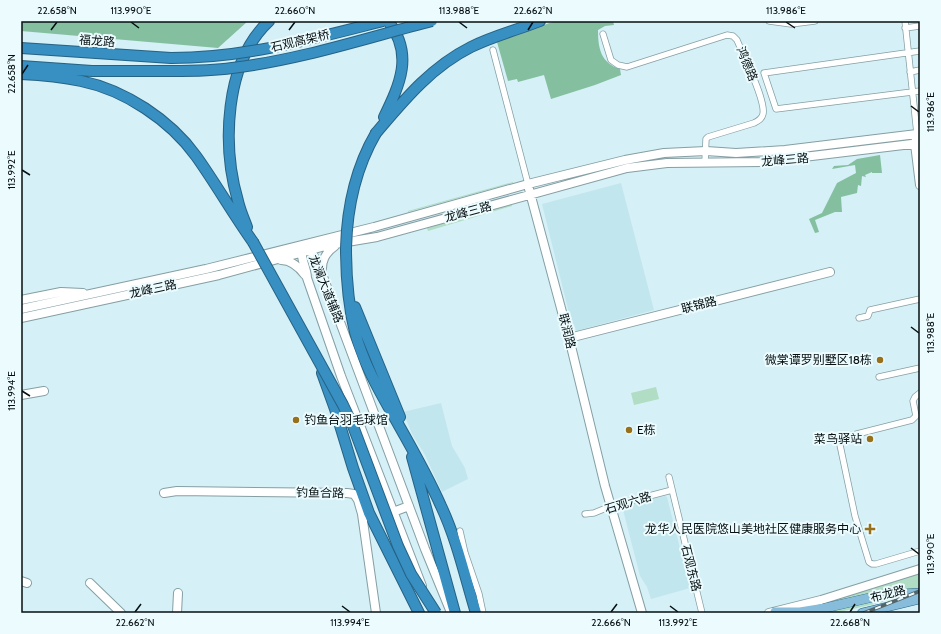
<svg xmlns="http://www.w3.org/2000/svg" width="941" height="634" viewBox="0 0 941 634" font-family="Cabin,'Noto Sans SC',sans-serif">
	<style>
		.built { fill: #c2e6ee }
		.green { fill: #b0ddc4 }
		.forest { fill: #84bfa0 }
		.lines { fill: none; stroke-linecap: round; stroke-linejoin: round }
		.street-casing { stroke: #859fa4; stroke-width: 7 }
		.secondary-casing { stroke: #859fa4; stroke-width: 10 }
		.primary-casing { stroke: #266284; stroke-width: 10 }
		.highway-casing { stroke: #266284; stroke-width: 12 }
		.street { stroke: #fff; stroke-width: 5.5 }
		.secondary { stroke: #fff; stroke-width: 8 }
		.primary { stroke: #87bcda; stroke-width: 9 }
		.highway { stroke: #378fc2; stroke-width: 10 }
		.rail-casing { stroke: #546468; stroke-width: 3.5 }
		.rail { stroke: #ebfbfe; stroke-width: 2; stroke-dasharray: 6; stroke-linecap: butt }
		.highway-bridge-casing { stroke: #266284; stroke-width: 12; stroke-linecap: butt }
		.highway-bridge { stroke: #378fc2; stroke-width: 10 }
		.ticks { fill: none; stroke: #060f11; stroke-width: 1.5 }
		.poi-dot { fill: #96701a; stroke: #ebfbfe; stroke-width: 1.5 }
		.labels { text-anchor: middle; stroke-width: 4; stroke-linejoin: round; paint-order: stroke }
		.street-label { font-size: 12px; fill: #060f11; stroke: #ebfbfe }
		.poi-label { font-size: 12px; fill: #060f11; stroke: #ebfbfe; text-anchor: end }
		.neatline { fill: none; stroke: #060f11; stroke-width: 1.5 }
		.ticks-label { font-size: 10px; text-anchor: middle; fill: #060f11 }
	</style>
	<rect width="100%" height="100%" fill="#d5f0f6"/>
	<path class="built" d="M621,183l33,127 -78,21 -2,-7 -2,1 -30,-121z
		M441,403l11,43 13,22 3,11 -26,13 -17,-37 -13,-21 -9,-22z
		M665,496l2,1 23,91 -39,11 -4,-12 -7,-11 -18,-70z"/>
	<path class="green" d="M513,182v1l-105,29v-1z
		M512,204v2l-84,25 -1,-3z
		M656,387l3,12 -25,6 -3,-12z
		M920,571v19l-106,16z
		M914,595l-79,18h-20l52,-13z"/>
	<path class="forest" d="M21,21h227l-30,27 -197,-17z
		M555,21h58l1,4 -9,1 -7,4c0,19 3,33 22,39l1,6 -26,10 -44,14 -7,-24 -26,7 -1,-3 -9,2 -11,-39z
		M880,155l2,18h-10v-1l-7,3 1,2 -4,-1 -1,10 -3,-1 -1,8 -16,4 1,15h-7l-20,8 4,12 -4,1 -6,-14 13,-6 15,-30 19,-10 -1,-8 -23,4 2,-3 14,-1 9,-6z"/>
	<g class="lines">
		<g class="street-casing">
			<path id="street" d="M769,21l22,3 24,-3
				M905,21l12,113
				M905,28l15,-2
				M603,34l8,26 7,5 9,2 100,-32 6,1 4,4c6,15 29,60 26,74 -1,5 -5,7 -9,9l-46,14 -2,2 -1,23
				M493,50l35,134
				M920,51l-156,22 12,36 144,-18
				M910,72l10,-2
				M859,318l9,-2 2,-6 50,-11
				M879,377l41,-9
				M920,393l-5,4 -2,4 3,15 -4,4 -67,17 -4,3 -1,5 15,71 14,46 3,2h4l44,-13
				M669,477l33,136
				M585,514l9,-1 17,-7 61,-16
				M460,531l5,22 14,41 4,19"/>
		</g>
		<g class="secondary-casing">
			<path id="secondary" d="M916,139l-1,5 5,41
				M529,189l40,149 36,148 37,127
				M308,248c8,6 8,18 14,26l103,275 25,61
				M302,250c-2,9 5,18 5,28l34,98 81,210
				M281,260c11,0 18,7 24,15
				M322,273c-1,-12 3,-20 13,-27
				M21,300l40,-8 22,1
				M21,309l185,-40 168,-42 154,-43 97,-24 39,-7 42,-2 30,2 49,-3 132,-16
				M21,318l198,-43 110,-30 48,-8 250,-69 40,-5 95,-1 158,-19
				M569,338l261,-66
				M21,395l23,-4
				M164,493l13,-2 170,2 7,1 4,6 4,14 14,99
				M393,512l16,-6
				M21,581l6,2
				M90,583l31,30
				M177,613l1,-20
				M769,613l52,-13 99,-31"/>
		</g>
		<g class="primary-casing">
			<path id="primary" d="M775,612h25l25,-4 57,-13 38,-2
				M862,613l58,-14"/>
		</g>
		<g class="highway-casing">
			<path id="highway" d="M21,48l150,10
				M21,66l71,5h79
				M21,74c20,1 41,3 60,7 44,9 89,39 115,75 20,28 37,58 57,86
				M384,117c16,-33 30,-63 4,-96
				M376,133c28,-33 55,-66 95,-86 22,-11 46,-17 69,-26
				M247,227c-3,-8 -7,-17 -9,-26 -16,-55 -14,-138 31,-180
				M346,248c0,29 2,56 9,84 8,30 23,57 38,83 17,30 34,59 48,91 16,34 24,71 35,107
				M355,307l45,110
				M322,373l13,36 18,59 16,45 50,100
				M412,457l43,156"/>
		</g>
		<use href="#street" class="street"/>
		<use href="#secondary" class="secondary"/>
		<use href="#primary" class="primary"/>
		<use href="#highway" class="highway"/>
		<g class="rail-casing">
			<path id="rail" d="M864,613l56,-22"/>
		</g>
		<use href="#rail" class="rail"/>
		<g class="highway-bridge-casing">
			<path id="highway-bridge" d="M171,58c74,0 141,-19 212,-37
				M171,71c21,0 41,0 61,-3 68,-8 134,-30 200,-47
				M253,242l90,163 10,21 45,120 13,28 25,39
				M346,248c1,-40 9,-79 30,-115"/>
		</g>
		<use href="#highway-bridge" class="highway-bridge"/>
	</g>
	<path class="ticks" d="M131,22l8,6M459,22l8,6M786,22l9,6M51,30l6,-8M289,30l6,-8M528,30l5,-8M22,74l6,-9M911,106l8,6M22,170l8,5M911,327l8,6M22,391l8,5M911,548l8,6M342,606l8,6M670,606l8,6M135,612l6,-8M611,612l6,-8M850,612l5,-8"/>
	<g class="poi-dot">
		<circle cx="880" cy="360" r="4"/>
		<circle cx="296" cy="420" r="4"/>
		<circle cx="629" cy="430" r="4"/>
		<circle cx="870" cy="439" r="4"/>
		<path d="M868 523h4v4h4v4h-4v4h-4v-4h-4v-4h4z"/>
	</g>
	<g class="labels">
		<g class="street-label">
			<text transform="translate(97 41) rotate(4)" y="4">福龙路</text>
			<text transform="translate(300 41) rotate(-13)" y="4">石观高架桥</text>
			<text transform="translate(747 64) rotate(68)" y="4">鸿德路</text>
			<text transform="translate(785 160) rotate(-5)" y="4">龙峰三路</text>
			<text transform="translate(468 212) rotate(-15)" y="4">龙峰三路</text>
			<text transform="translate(153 289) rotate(-12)" y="4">龙峰三路</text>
			<text transform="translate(326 289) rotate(68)" y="4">龙澜大道辅路</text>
			<text transform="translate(699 305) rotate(-14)" y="4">联锦路</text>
			<text transform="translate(567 331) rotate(76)" y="4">联润路</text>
			<text transform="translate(320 493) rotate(1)" y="4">钓鱼合路</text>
			<text transform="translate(628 503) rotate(-17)" y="4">石观六路</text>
			<text transform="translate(691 568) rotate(76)" y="4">石观东路</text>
			<text transform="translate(888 594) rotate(-14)" y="4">布龙路</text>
		</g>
		<g class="poi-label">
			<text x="872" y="364">微棠谭罗别墅区18栋</text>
			<text x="304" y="424" text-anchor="start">钓鱼台羽毛球馆</text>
			<text x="637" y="434" text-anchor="start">E栋</text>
			<text x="862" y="443">菜鸟驿站</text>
			<text x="861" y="533">龙华人民医院悠山美地社区健康服务中心</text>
		</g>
	</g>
	<rect width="941" height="634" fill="none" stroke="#ebfbfe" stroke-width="44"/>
	<rect x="22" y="22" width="897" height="590" class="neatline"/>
	<g class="ticks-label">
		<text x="57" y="14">22.658°N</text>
		<text x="131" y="14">113.990°E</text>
		<text x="295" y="14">22.660°N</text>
		<text x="459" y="14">113.988°E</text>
		<text x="533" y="14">22.662°N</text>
		<text x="786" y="14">113.986°E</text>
		<text transform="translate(11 74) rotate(-90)" y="4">22.658°N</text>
		<text transform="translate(930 112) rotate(-90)" y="4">113.986°E</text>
		<text transform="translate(11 170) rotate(-90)" y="4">113.992°E</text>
		<text transform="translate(930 333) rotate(-90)" y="4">113.988°E</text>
		<text transform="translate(11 391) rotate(-90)" y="4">113.994°E</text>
		<text transform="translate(930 554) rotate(-90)" y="4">113.990°E</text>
		<text x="135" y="626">22.662°N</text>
		<text x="350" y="626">113.994°E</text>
		<text x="611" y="626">22.666°N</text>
		<text x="678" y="626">113.992°E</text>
		<text x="850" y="626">22.668°N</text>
	</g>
</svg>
